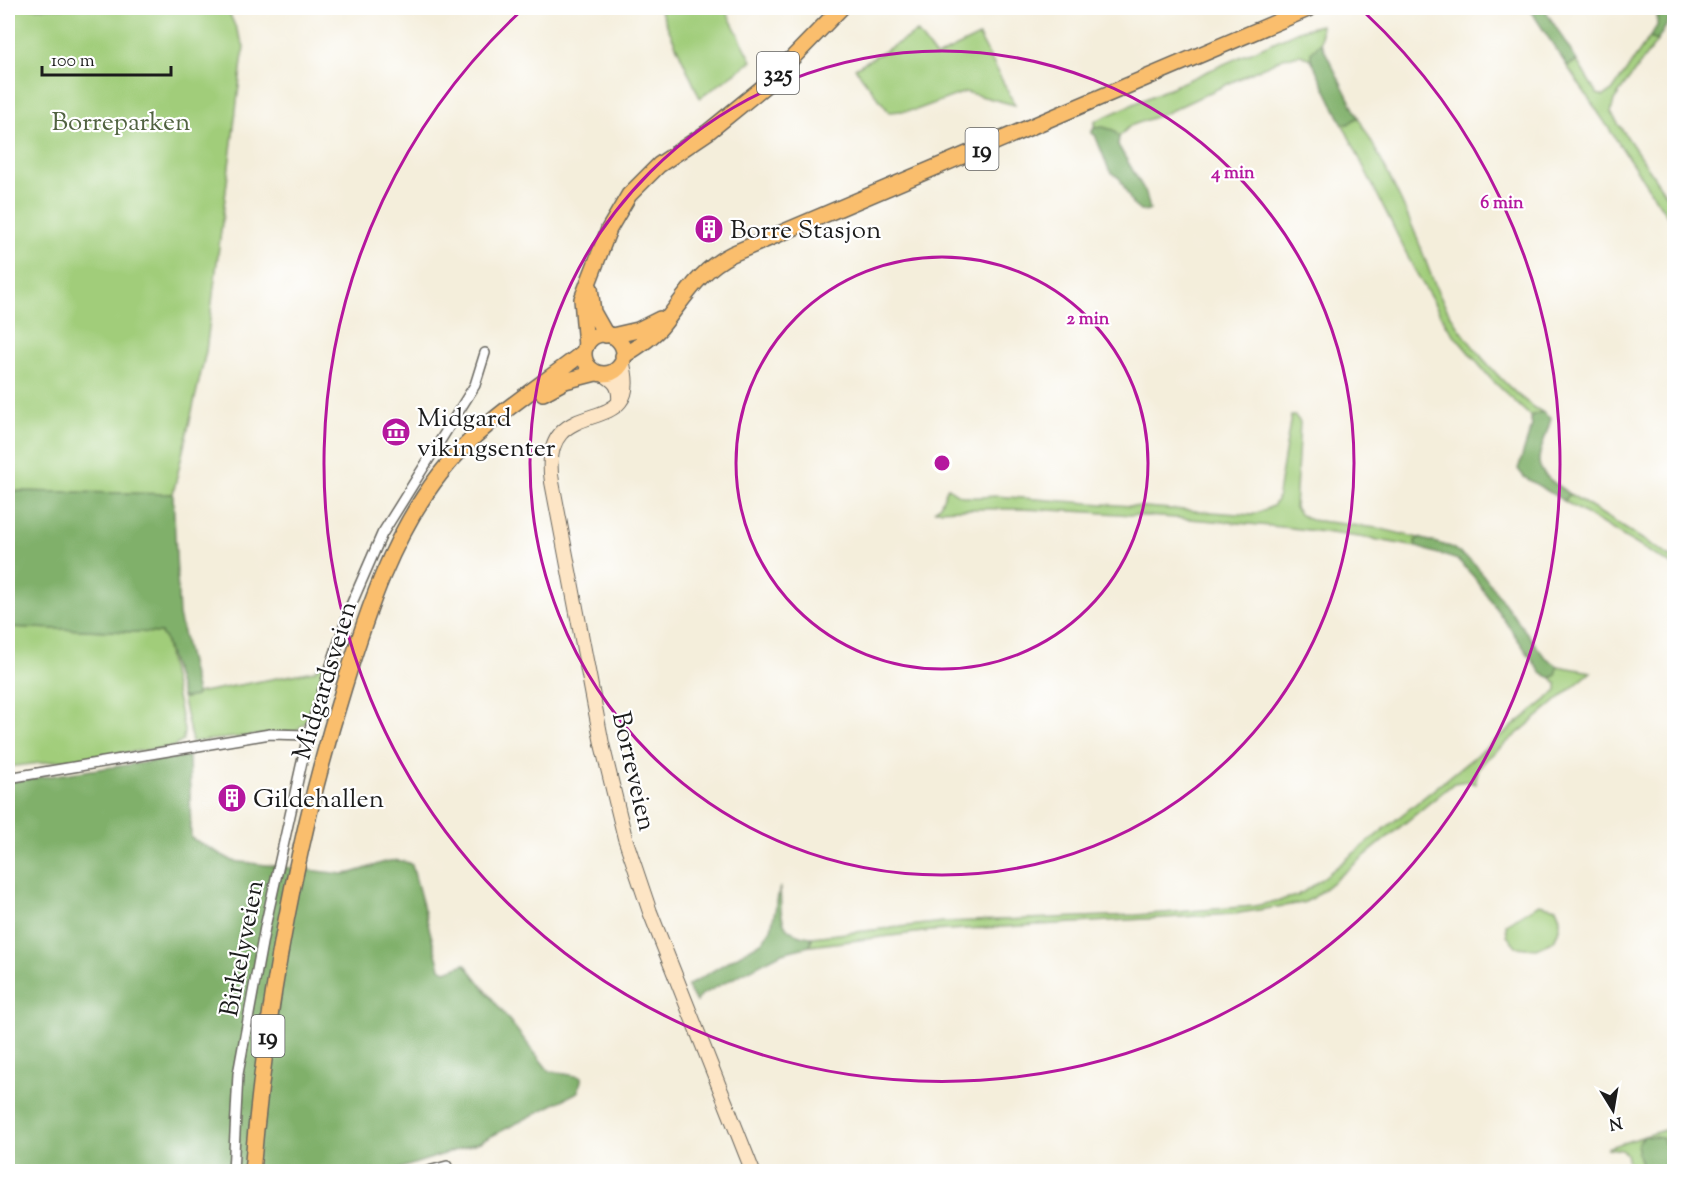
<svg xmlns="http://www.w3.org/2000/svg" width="1682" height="1179" viewBox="0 0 1682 1179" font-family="'Sorts Mill Goudy',serif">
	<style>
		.green { fill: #a1cd7a; stroke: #5e744b; stroke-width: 1.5 }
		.forest { fill: #80b06a; stroke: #4e6643; stroke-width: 1.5 }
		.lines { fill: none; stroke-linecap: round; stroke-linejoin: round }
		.minor-casing { stroke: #68665f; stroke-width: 12 }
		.secondary-casing { stroke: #68665f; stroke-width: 16 }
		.primary-casing { stroke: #68665f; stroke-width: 18 }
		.trunk-casing { stroke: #68665f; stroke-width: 18 }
		.minor { stroke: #fff; stroke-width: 9 }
		.secondary { stroke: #fde5c5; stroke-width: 14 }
		.primary { stroke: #fabe6d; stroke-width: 15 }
		.trunk { stroke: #fabe6d; stroke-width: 15 }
		.ring { fill: none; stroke: #b5179e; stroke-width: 3 }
		.labels { text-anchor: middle; stroke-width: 4.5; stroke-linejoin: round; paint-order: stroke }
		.shield { fill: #fff; stroke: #606060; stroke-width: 1.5 }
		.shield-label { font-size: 24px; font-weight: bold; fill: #1c1c1c }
		.park-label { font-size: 26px; fill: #516342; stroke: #fff }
		.poi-label { font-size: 26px; fill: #1c1c1c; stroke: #fff; text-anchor: start }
		.street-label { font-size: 26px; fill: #1c1c1c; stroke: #fff }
		.centre { fill: #b5179e; stroke: #fff; stroke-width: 3 }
		.ring-label { font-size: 18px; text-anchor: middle; font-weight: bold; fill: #b5179e; stroke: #fff; stroke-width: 4.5; stroke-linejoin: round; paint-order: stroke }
	</style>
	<rect width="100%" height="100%" fill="#fff"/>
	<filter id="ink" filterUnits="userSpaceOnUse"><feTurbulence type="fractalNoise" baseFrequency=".0167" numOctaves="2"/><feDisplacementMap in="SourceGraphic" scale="12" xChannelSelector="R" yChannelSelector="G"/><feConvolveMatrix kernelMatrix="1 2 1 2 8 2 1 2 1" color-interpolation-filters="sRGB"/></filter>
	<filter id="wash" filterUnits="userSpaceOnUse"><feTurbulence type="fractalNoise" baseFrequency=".008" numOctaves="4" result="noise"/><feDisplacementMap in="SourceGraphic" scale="24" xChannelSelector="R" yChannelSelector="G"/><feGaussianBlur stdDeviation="1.35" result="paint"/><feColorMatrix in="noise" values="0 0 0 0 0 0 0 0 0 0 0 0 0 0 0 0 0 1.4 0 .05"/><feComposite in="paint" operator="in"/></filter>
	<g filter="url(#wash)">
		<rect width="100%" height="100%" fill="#f4eedb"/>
		<path class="green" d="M8,8h219l17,38 -38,305 -33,143 -165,-3z
			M659,8h69l-3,1 27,52 -52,37z
			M1321,25v18l-10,9v7l-11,-4 -17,3 -117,55 -36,13 -11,11 -6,-7 -19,-2 1,-7 206,-91z
			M917,32l19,25 43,-21 36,69 -50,-13 -49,18 -27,2 -34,-44z
			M1649,38l8,3 -43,59 -3,13 63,94v19l-107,-160 10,-5 20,33 7,2 8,-5z
			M1358,117c20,36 39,73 55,111 10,23 17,49 29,72 17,33 67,95 100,112l-12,4 -39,-37 -42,-50 -35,-60 -72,-146 6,1z
			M1291,416h4l5,6 -5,86 6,7 10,5 66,8 42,10 -4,3 1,6c-80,-16 -158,-23 -240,-29 -81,-6 -160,-12 -241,-8l5,-5 8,-18c12,14 31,10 48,9l256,19 21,-9 4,-6z
			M1570,494l104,65v11l-1,-4 -109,-65z
			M8,627l153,6 4,6 19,91 -1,11 -10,6 -165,20z
			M325,662l-16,57 -13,12 -104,11 -10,-46 3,2 10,-2 2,-3 117,-22z
			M1558,666l33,6 -104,87 -8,9 -4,16 -8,-3 -13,2 -141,115 -10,5 -70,11 -302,17 -121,15 2,-9 131,-15 193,-7 119,-9 42,-10 17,-11 243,-194v-7l-6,-6 5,-3z
			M1539,904l17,4c7,12 4,20 -2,33l-18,8 -19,-2 -10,-11 -1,-12z
			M1674,1127v24l-5,-2 -8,-11 -17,-2 -6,18 6,17h-14l-4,-17 -4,-4 -16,-2z"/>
		<path class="forest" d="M1529,8h15l33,53 -10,5z
			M1657,8h9l5,10 -14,23 -8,-3 8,-12z
			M1321,43l37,74 -10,7 -6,-1 -31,-64v-7z
			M1103,127l10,3 6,7 -1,8 28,48 4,17 -10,1 -7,-6 -13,-26 -11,-9 -14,-35 -4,-2 3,-5z
			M1542,412l9,7c-13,44 -25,47 19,75l-6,7 -40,-24 -6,-8 14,-44 -2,-9z
			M8,491l165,3 6,121 18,78 -2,3 -10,2 -3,-2 -17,-57 -4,-6 -153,-6z
			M1419,538l32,9 24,17 69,92 14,10 -2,9 -5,3 -9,-4 -68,-97 -16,-17 -42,-13 -1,-6z
			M189,756l2,82 42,23 109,13c23,0 49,-23 70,-9l28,103 6,3 19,-7 84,107 33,6 -4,15 -98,50 -87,29 -385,1v-390z
			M780,887c2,30 -3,47 32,50l-2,9 -28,7 -81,42 -5,7 -9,-16 76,-45 8,-12z
			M1644,1136l17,2 8,11 5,2v20h-31l-5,-17v-11z"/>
	</g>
	<g filter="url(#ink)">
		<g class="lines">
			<g class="minor-casing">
				<path id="minor" d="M8,778l262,-44 38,1
					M233,1172l5,-98 27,-147 43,-192 43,-130 31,-71 93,-149 10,-32
					M425,1172l22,-6v6"/>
			</g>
			<g class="secondary-casing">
				<path id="secondary" d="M622,361c25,85 -85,24 -70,121l50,262 23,94 25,74 103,260
					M603,374c12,7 17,12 16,27"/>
			</g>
			<g class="primary-casing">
				<path id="primary" d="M590,288l3,24 13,23
					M586,346l-4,-47 27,-70 20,-34 30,-30 49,-33 59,-48 74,-76"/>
			</g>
			<g class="trunk-casing">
				<path id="trunk" d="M584 354a20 20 0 1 1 40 0a20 20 0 1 1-40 0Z
					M612,336l26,-6 22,-11
					M623,356c13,-8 29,-18 38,-29 23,-28 37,-56 71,-73l578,-246
					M543,393l22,-12 31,-8
					M252,1172c14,-164 43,-328 92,-485 23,-75 48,-151 96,-213 40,-52 94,-83 144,-122"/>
			</g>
			<use href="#minor" class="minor"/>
			<use href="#secondary" class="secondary"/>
			<use href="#primary" class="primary"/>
			<use href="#trunk" class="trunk"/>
		</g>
	</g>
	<g class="ring">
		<circle cx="942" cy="463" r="206"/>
		<circle cx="942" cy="463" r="412"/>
		<path d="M1363 11A618 618 0 1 1 521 11"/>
	</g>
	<defs>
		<g id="building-disc" transform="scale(1.5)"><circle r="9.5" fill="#b5179e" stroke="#fff"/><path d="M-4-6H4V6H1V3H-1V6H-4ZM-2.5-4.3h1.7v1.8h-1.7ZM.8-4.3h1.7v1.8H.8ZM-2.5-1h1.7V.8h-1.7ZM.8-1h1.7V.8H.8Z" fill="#fff"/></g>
		<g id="museum-disc" transform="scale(1.5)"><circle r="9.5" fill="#b5179e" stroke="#fff"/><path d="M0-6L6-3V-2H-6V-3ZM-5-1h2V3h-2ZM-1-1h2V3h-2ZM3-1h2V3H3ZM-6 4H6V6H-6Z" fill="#fff"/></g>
	</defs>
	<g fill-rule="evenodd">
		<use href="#building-disc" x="709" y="229"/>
		<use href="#museum-disc" x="396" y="432"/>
		<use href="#building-disc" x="232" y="798"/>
	</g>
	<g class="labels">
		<g class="shield">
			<rect x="757" y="52" width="42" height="42" rx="4.5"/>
			<rect x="965.5" y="128" width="33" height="42" rx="4.5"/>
			<rect x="251.5" y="1015" width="33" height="42" rx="4.5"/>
		</g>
		<g class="shield-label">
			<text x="778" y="81">325</text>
			<text x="982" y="157">19</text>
			<text x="268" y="1044">19</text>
		</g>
		<g class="park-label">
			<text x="121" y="130">Borreparken</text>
		</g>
		<g class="poi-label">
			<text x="730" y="238">Borre Stasjon</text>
			<text x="417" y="426">Midgard<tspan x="417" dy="30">vikingsenter</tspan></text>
			<text x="253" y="807">Gildehallen</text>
		</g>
		<g class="street-label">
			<text transform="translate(324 680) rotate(-73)" y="9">Midgardsveien</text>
			<text transform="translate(635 771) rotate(77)" y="9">Borreveien</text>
			<text transform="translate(241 948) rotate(-79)" y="9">Birkelyveien</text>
		</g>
	</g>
	<circle cx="942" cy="463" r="9" class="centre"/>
	<g class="ring-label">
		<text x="1233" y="178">4 min</text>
		<text x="1502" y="208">6 min</text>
		<text x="1088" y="324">2 min</text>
	</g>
	<rect width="1682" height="1179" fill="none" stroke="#fff" stroke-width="30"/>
	<g transform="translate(1613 1110) rotate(169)" stroke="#ffffff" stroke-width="4.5" paint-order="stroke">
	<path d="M0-4.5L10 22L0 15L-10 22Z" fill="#1c1c1c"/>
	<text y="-9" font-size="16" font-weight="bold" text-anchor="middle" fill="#1c1c1c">N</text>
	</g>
	<path d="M42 66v9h129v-9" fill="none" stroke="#1c1c1c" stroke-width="3"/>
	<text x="51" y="66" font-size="18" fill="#1c1c1c" stroke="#ffffff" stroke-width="4.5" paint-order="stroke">100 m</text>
</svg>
